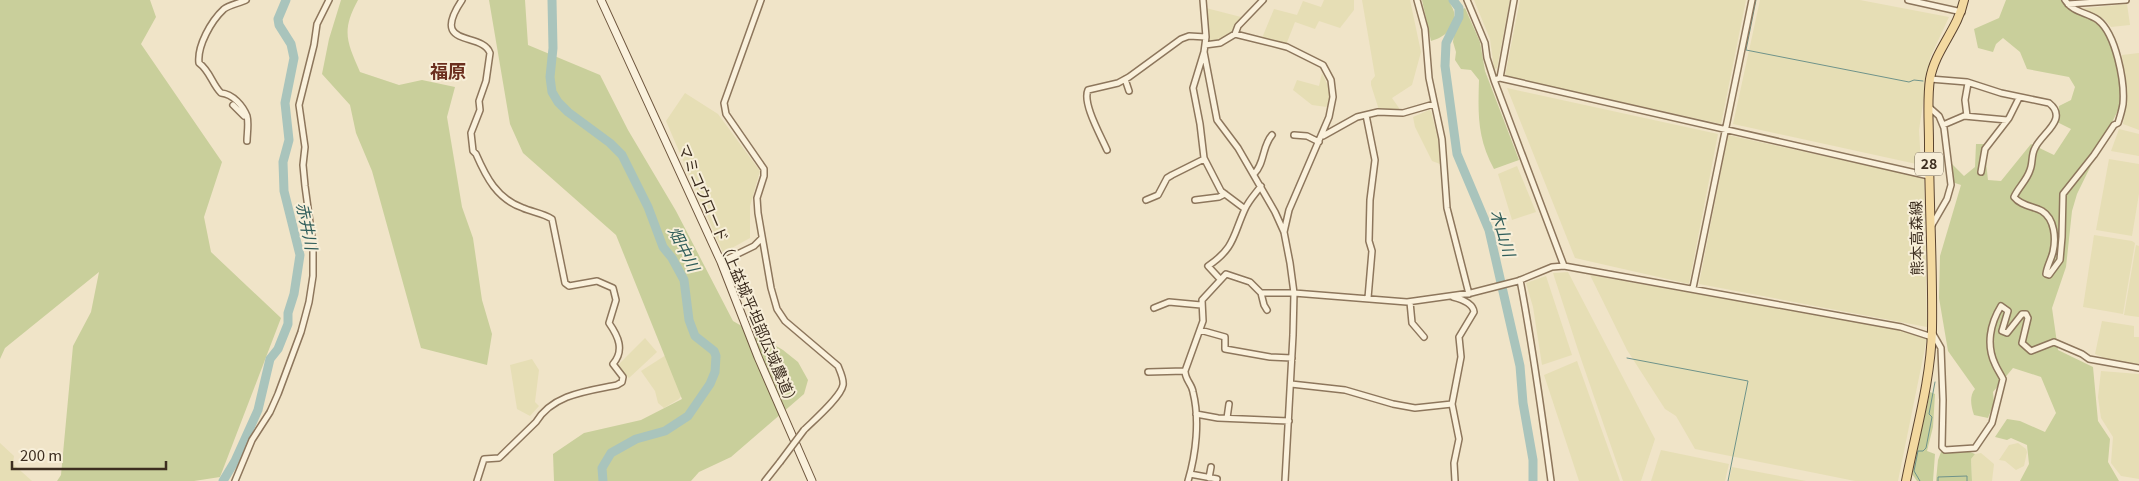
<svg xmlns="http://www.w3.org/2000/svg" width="2139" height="481" viewBox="0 0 2139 481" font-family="Georgia,'Noto Sans JP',serif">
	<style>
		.farmland { fill: #e6deb5 }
		.green { fill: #c9cf9b }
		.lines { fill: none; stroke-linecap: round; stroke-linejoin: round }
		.stream { stroke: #6f938a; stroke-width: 1 }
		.river { stroke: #a9c4bc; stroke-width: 9 }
		.street-casing { stroke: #8d765c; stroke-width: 8 }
		.secondary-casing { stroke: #6f573f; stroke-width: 9 }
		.primary-casing { stroke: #5b4430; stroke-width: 10 }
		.street { stroke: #faf1dc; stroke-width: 5 }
		.secondary { stroke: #faf1dc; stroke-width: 7 }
		.primary { stroke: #f3d9a0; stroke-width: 8 }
		.street-bridge-casing { stroke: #8d765c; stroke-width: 8; stroke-linecap: butt }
		.street-bridge { stroke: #faf1dc; stroke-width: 5 }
		.labels { text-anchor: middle; stroke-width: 4; stroke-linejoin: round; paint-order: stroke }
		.shield { fill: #f7eed8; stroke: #756857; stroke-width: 1 }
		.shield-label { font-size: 14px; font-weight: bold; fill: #3d2e20 }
		.street-label { font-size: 15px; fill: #3d2e20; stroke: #f7eed8 }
		.water-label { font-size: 16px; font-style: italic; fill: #2f5d5a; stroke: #f7eed8 }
		.quarter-label { font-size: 18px; font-weight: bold; fill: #6b2e1e; stroke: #f7eed8 }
	</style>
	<rect width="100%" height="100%" fill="#f0e4c8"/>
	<path class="farmland" d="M1324,0h30v10l-14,18 -21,-7 -4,8 -20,-7 -9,23 -24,-7 12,-29 23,6 6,-14 18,6z
		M1362,0h48l11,52 -9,33 -20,13 7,10v3l-20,-1 -8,-25v-4l4,-5z
		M1474,0h36l-13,68 -3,1 -4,-30z
		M1520,0h226l-25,124 -216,-48z
		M1760,0h100l89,17 -19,41 -11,72 2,35 -188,-41z
		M2127,4l3,21 -19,2 -7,-8 -26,-10z
		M1206,8l35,9 -13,20 -7,5 -12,1z
		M2139,53v77l-16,-6 3,-19 -4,-50z
		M1322,73l6,13 2,12 -3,9 -15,-2 -19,-15 4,-10 22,6z
		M1507,88l211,46 -29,150 -114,-26z
		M685,93l33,21 42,57 -10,35v32l-27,15 -57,-132z
		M1429,110l2,1 7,28 2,25 -8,-3 -17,-34 -2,-10z
		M2119,129l20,5v22l-28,-5z
		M1728,135l196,43 3,149 -228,-43z
		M2109,159l30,5v30l-7,42 -36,-6z
		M1517,166l19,46 -24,8 -14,-46z
		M2094,235l38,6 3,2 -12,71 -40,-7z
		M2136,245l3,1v71l-15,-2z
		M1568,272l87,167 -14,42h-18l-44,-128 -26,-80z
		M1590,275l304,54 33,9 -29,143h-43l-160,-32 -19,-33 -11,-7 -38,-59z
		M1546,276l26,79 -30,10 -9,-58 -7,-24z
		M2102,321l32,5v11h5v27l-30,-4 -14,-6z
		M645,338l12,14 -28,26 -12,-12z
		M666,355l21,33 -8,11 -15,9 -6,-5 -3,-12 -14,-20z
		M532,359l7,11 -4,32 4,4 -9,10 -13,-7 -7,-44z
		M1577,361l43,120h-41l-35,-106z
		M2101,371l38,3v105l-18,-3 -10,-13 2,-26 -12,-19 -3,-21z
		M0,443l14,13 -1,8 19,17h-32z
		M2018,443l8,6 1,3 -3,14 -8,4 -11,-9 -6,-1 10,-15z
		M1661,450l68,14 -4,17h-74z
		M1981,453l13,11 -2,17h-20l-1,-22 4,-5z
		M1732,467l74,14h-77z"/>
	<path class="green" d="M0,0h150l6,17 -15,27 81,118 -18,55 7,35 70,66 -61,159 -26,4h-137l4,-6 12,-129 18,-34 8,-40 -94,76 -5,11z
		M341,0h17c-17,31 -11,42 2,72l39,13 23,-5 33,7 -8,30 15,90 11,31 9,62 10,34 -5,31 -66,-17 -49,-177 -16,-38 -6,-28 -28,-31 7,-35z
		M489,0h36l3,45 72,30 28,55 48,81 57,110 50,29 15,12 10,18 -4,14 -73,63 -32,15 -8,9h-137l-1,-27 31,-21 57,-13 41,-21 -66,-164 -93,-82 -13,-29z
		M1422,0h27c1,4 4,8 5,12 3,15 -10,26 -23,29z
		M2006,0h57l5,8 34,18 9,16 7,27 4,33 -45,92 -5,17 -6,56 -14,41 6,42 35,17 5,54 12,18 -2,23 11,19h-99l9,-17 -2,-19 -16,-7 -4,2 -12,-3 12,-18 13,2 25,11 11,-19 -15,-36 -28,-9 -20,24 1,11 -6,15 -14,-3c-3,-9 -5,-19 1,-26l-27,-38 -9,-53 1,-42 21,-71 -9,-3 -1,-19 13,13 11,-9 1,-23h8l4,36 13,1 30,-37 23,11 17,-26 -14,-7 2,-16 12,-6 4,-13 -6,-10 -42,-8 -7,-17 -17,-14 -7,6 -3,8 -15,-4 -4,-19 25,-11z
		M1465,8l15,34 5,29 34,89 -25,9c-17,-31 -16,-56 -15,-89l-8,-10 -10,-1 -6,-9 1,-8 -3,-10 1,-9 6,-9 3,-15z
		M1930,392l5,2 -2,33 -6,24 8,3 -2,27h-16l-5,-7z
		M1941,452h29l5,2 -4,5 1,22h-36l2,-21z"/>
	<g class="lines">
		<path class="stream" d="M1756,0l-10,50 163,32 5,-2 9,1
			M1627,358l121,23 -20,100
			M1920,481l-6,-10 4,-20h5l3,-3 6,-31 -3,-3 6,-32
			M1938,481v-4l29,-1v5"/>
		<path class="river" d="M552,0l1,48 -3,29 2,15 6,10 10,10 42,31 12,12 26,52 15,40 9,11 12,22 5,40 6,16 19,15 2,5 -1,16 -5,12 -22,32 -23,15 -29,8 -25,14 -9,15 1,13
			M1453,0l6,8v9l-13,26 -1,23 12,88 32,76 31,136 3,37 10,57v21
			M223,481l12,-20 23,-51 12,-51 8,-10 10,-25v-11l6,-19 6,-39 -16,-64 -1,-29 6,-22 -4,-37 9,-45 -3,-14 -12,-19 -1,-6 8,-19"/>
		<g class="street-casing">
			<path id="street" d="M246,0c-6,3 -17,5 -22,9 -13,12 -27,37 -25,54 11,8 13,21 22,30 12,1 22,13 26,23 2,7 0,18 0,25
				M462,0c-33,49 20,31 28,53l-4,28 -7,20 1,9 -9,23 2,18 3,3c10,23 21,45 47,54 9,4 20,5 29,11l13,64 4,3 28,-5 16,7 3,12 -7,23c9,13 16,27 4,41l10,13 -1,5 -5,3c-29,6 -64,9 -81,37l-37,36 -15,1 -7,22
				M761,0l-37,103 2,11 38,55v7l-7,22 1,15 13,75 6,21 8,12 53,45c2,5 6,13 5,19 -2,12 -30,36 -39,45
				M1203,0l3,37 -2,15 13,68 21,28 37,64 9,20 6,31 4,30 -1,42 -8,146
				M1417,0l8,29 4,49 13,61 5,69 22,86
				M1467,0l18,43 2,15 7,22 70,186
				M1908,0l54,12
				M2068,4l58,-4
				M1235,34l52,13 36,18 8,15 2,17 -4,20 -40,93 -5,22
				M1205,45l15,-2 15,-9 3,-8 25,-26
				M1204,52l-11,36 7,36 4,34 17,33 24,18
				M1500,78l429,98
				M1125,79l4,12
				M1497,79l3,-1 14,-78
				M1930,79l37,3 34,11 48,10c20,16 -7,30 -14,45 -4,7 -2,15 -5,22 -3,10 -12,18 -16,27 7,9 19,9 28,14 13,8 14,28 11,41 -2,8 -6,14 -7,22l3,1 11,-15 2,-23 1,-43 31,-39 20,-30 4,-2c2,-6 4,-13 5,-19 2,-22 -7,-70 -25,-84 -11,-8 -25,-7 -33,-20
				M233,105l11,11
				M1930,108l9,8 5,12 7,57 -4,14 -15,26
				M1366,115l9,45 -5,40 -1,41 3,10 -4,47
				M1967,116l-2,-16 3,-17
				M1943,125l21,-9 43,4
				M1294,135l13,1 12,6
				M1323,136l34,-19 21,-5 25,1 31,-9
				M1107,150c-6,-14 -25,-47 -19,-60l30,-7 11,-6 52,-38 8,-3 17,1
				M1981,172l4,-23 24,-31 10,-20
				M1254,174c11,-11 8,-28 18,-39
				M1146,200l12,-5 9,-17 5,-3 32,-16
				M1195,200l24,-3 6,-3
				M721,262l33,-16 8,-8
				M1220,279l-12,-13c27,-18 25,-31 37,-57 4,-9 11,-16 16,-23
				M1520,280c13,67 22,134 31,201
				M1693,288l59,-288
				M1261,293l3,12 3,5
				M1453,297c8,2 20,6 21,15l-15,25 2,20 -9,47 7,35 -5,24 1,18
				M1410,302l2,21 12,14
				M1154,308l15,-6 32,3
				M1200,330l25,7v12l45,8 22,1
				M1933,334l8,14 2,52 -1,47 3,3 30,-2 17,-25 11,-44c-3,-6 -6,-10 -8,-15 -9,-19 -5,-40 6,-58l7,5 -6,20 5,2 15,-19h4l2,4 -6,25 9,8 23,-9 28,12 7,5 50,9
				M1148,372l37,-1
				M1291,384l54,6 48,14 22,4 37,-4
				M1196,414l22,4 71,3
				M1227,418l2,-14
				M1190,474l27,5
				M1209,478l2,-11
				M235,481l17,-41 18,-28 8,-18 23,-62 8,-30 4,-26v-31l-8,-59 -2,-21 2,-18 -6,-42 15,-60 3,-21 12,-24
				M765,481l15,-19
				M1188,481c8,-27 12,-61 5,-89 -1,-8 -8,-12 -8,-21l18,-50 -1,-21 24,-26 24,8 11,11h33l113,9 64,-9 47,-12 34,-14 12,-1 337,61 31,10"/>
		</g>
		<g class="secondary-casing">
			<path id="secondary" d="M601,0l120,262 37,95 54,124"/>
		</g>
		<g class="primary-casing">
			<path id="primary" d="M1906,481c10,-51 25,-101 26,-152 1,-62 -3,-124 -3,-186 0,-20 -2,-44 1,-64 5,-29 28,-50 34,-79"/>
		</g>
		<use href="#street" class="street"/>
		<use href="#secondary" class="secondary"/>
		<use href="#primary" class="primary"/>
		<g class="street-bridge-casing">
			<path id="street-bridge" d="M780,462l24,-32"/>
		</g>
		<use href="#street-bridge" class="street-bridge"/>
	</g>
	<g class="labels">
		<rect class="shield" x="1915" y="152.5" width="28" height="23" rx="4"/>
		<g class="shield-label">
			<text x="1929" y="169">28</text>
		</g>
		<g class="street-label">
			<text transform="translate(1917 238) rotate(-91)" y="5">熊本高森線</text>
			<text transform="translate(738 276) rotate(67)" y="5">マミコウロード（上益城平坦部広域農道）</text>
		</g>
		<g class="water-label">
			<text transform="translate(307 226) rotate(78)" y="6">赤井川</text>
			<text transform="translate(1503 233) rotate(73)" y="6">木山川</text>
			<text transform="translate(684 249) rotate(63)" y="6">畑中川</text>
		</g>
		<g class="quarter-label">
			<text x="448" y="78">福原</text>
		</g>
	</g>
	<path d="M12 461v8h154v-8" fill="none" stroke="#3d2e20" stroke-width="2.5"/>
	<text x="20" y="461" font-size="15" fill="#3d2e20" stroke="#f7eed8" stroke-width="4" paint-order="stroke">200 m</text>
</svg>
